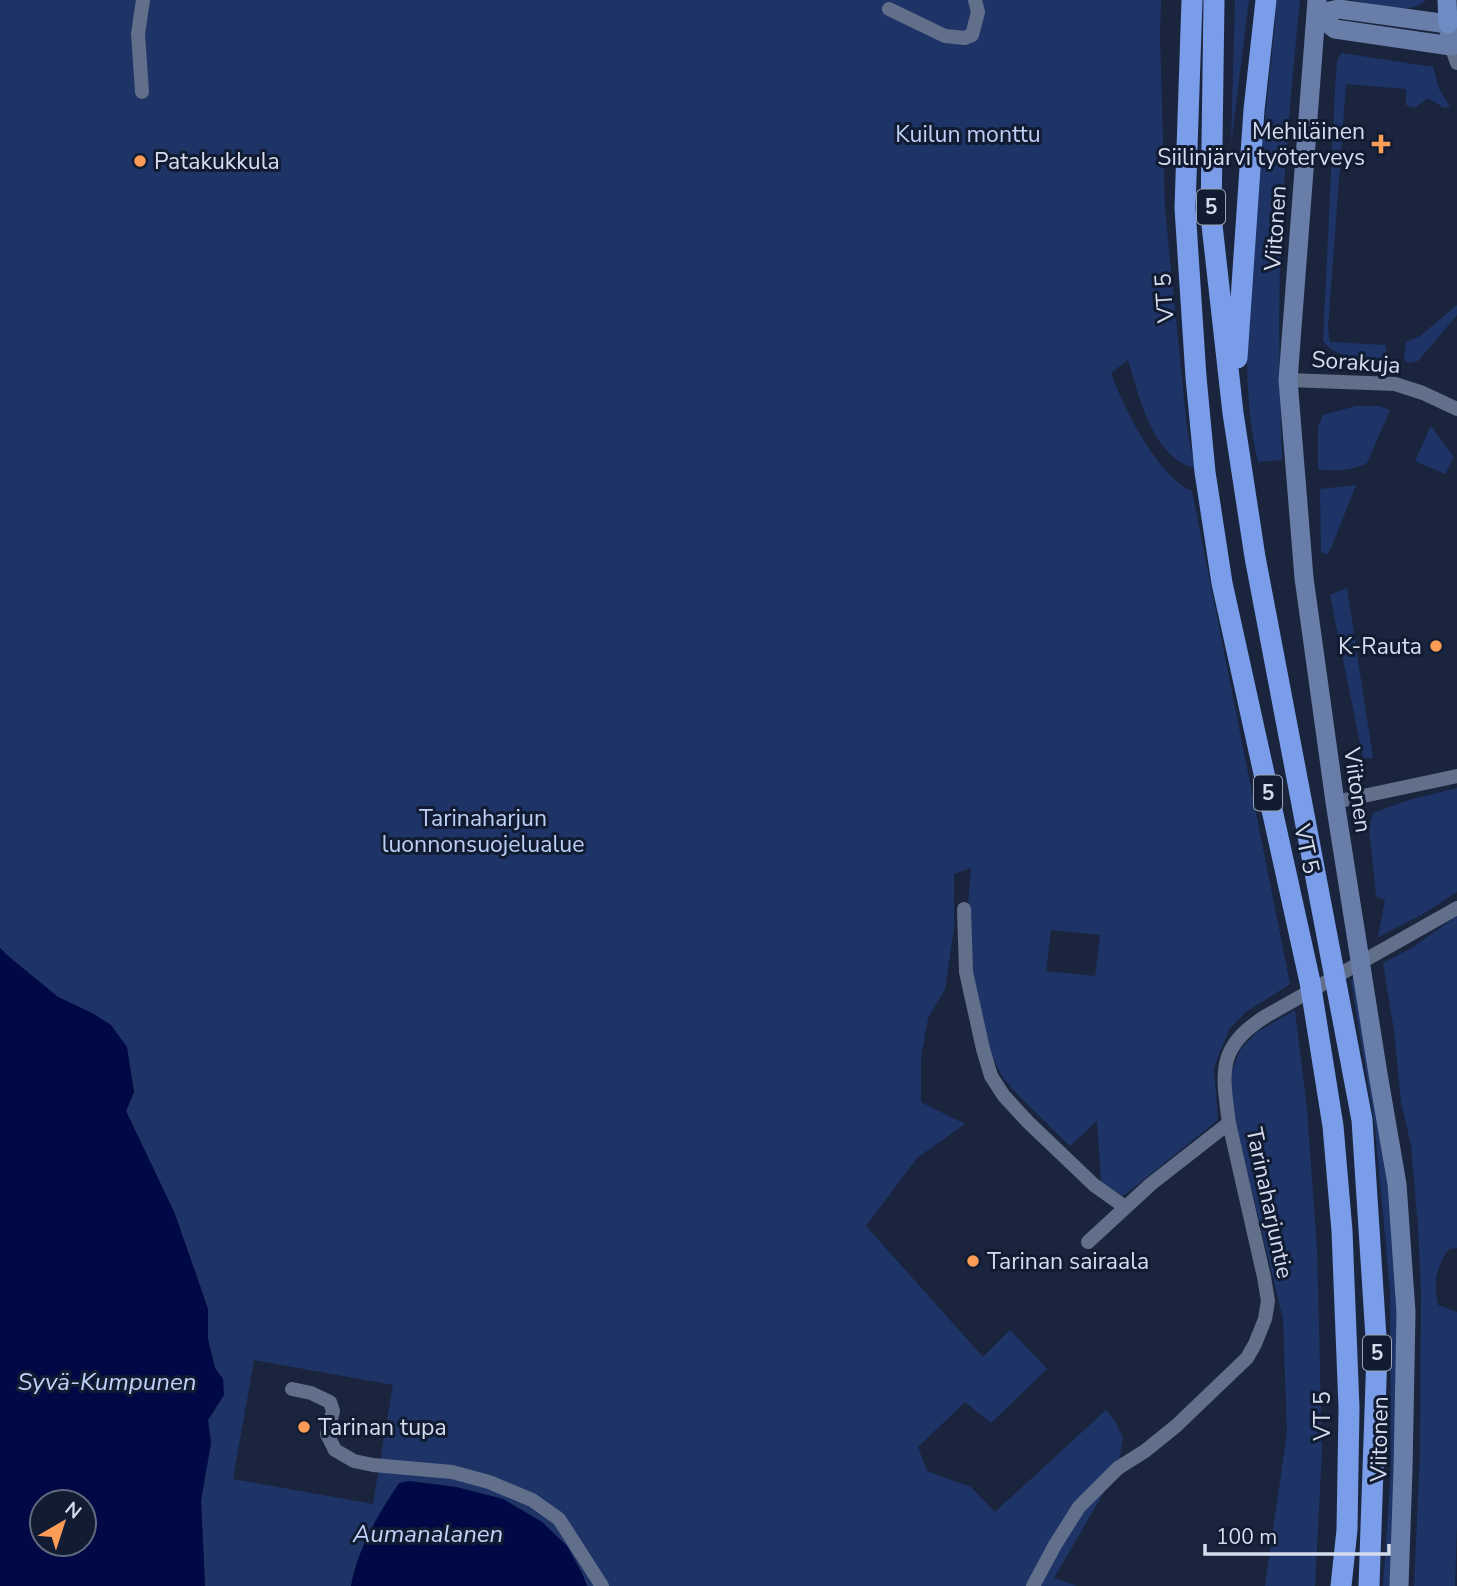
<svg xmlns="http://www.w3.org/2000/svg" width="1457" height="1586" viewBox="0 0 1457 1586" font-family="'Nunito Sans',sans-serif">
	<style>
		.green { fill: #1e3467; fill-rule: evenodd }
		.water { fill: #000845; fill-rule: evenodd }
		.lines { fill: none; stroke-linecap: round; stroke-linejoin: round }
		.minor { stroke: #616f8b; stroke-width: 14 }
		.secondary { stroke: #687da7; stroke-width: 19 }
		.primary { stroke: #6f8bc3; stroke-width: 19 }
		.motorway { stroke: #799de8; stroke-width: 21 }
		.poi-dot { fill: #fd9c57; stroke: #111c33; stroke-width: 2.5 }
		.labels { text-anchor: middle; stroke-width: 6; stroke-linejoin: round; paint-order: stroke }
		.shield { fill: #111c33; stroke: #9aa3b5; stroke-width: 2 }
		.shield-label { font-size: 21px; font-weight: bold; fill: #d5dded }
		.poi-label { font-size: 23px; fill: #d5dded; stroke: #111c33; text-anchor: start }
		.park-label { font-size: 23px; fill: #bccff5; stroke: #111c33 }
		.street-label { font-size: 23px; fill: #d5dded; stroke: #111c33 }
		.water-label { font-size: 24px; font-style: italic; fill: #bfd2f8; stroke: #111c33 }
	</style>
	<rect width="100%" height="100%" fill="#1a253d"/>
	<path class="green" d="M0,0h1161l-1,37 5,173 22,218 8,40c-5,-2 -11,-3 -15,-6 -31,-20 -42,-69 -52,-102l-17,13c12,34 47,104 81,118l98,493 -44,28 -16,16 -11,26 -5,15 4,51 -95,76 -22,-14 -4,-61 -27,25 -53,-52 -13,-15 -23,-42 -15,-65 2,-66 3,-38 -17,6v55l-9,60 -17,29 -7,40v44l44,22 -48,34 -51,68 117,131 27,-27 37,39 -56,54 -26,-21 -47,45 9,24 44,16 24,25 111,-102 9,11 8,16 -5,31 -64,110 23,8h-490l-5,-13 -40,-51 -39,-23 -47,-12 -47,-6 -55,90 -3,15h-146l-4,-86 10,-57 -3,-23 16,-25 -1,-16 -8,-11 -7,-29v-30l-33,-95 -49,-103 8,-19 -4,-20 -19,-47 -19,-12 -34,-16 -50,-41 -8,-8zM1051,930l49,5 -5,41 -49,-5zM254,1360l139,25 -20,119 -140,-25z
		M1235,0h14l-18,144z
		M1277,0h23c-9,89 -17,178 -20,267 -2,65 0,129 2,193l-24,2c-13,-55 -12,-114 -9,-170 5,-98 20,-195 28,-292z
		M1351,0h75c-15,17 -54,3 -75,0z
		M1342,53l91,14 6,22 11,18 -6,1 -16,-10 -14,10 -8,-3v-16l-60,-5 -18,244 2,14 56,3 1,15c-23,-2 -49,0 -64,-19l12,-252 2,-29z
		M1457,305v10l-39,46 -9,2 -5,-3 2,-18 14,-6z
		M1356,406h23l11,4 -23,53c-14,7 -33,9 -49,6v-42l5,-12z
		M1431,426l23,31 -9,17 -30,-13z
		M1356,485l-24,61 -5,9 -6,-3 -1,-63z
		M1347,588l26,170h-10l-33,-163z
		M1457,788v104l-32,21 -47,24 7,-37 -9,-4 -7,-68 4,-15 36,-13z
		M1457,916v332l-8,1c-13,17 -16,36 -11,56l19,7v213l-2,61h-41l6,-133 1,-163 -3,-63 -7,-82 -10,-43 -7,-71 -11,-68 30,-16z
		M1356,978l28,169 15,172 -8,267h-8l8,-118 -1,-177 -15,-164 -24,-147z
		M1295,1010l12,100 10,138 5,202 -7,136h-50l22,-153 -4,-114 -44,-182 -8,-41 1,-25 8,-21 17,-18z"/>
	<path class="water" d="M0,948l8,8 50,41 34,16 19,12 16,22 7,45 -8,19 49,103 33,95v30l7,29 8,11 1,16 -16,25 3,23 -10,57 4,86h-205zM84,1502v42h-42v-42z
		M409,1481l47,6 47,12 39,23 25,24 15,27 5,13h-236c7,-38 27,-72 48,-103z"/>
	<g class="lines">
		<path class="minor" d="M889,9l56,27 20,2 7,-3 6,-23 -3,-12
			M1451,46l6,17
			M142,92l-4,-58 5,-34
			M1288,380l107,4 28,9 34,16
			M1335,802l122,-26
			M964,909l2,63 17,77 8,27 13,20 24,26 66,63 31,22
			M1088,1242l63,-58 78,-61
			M292,1389l19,4 19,9 3,9 -6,23 8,16 19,11 19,4 79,7 37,10 43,18 27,19 43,67
			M1033,1586l22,-41 24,-38 39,-39 27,-17 31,-25 71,-68 8,-14 10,-25 3,-18 -4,-24 -35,-154c-7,-52 -12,-76 37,-107l191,-108"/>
		<path class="secondary" d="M1317,0l-29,380 16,198 31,224 43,272 19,110 9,128 -3,158 -4,116
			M1339,9l109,15 3,22 -116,-17 -19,-15z"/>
		<path class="primary" d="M1447,0l1,24"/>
		<path class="motorway" d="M1192,0l-7,208 11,169 9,95 17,111 88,399 23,144 9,105 7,177 -2,122 -6,56
			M1214,0l-3,216 22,197 22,144 107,563 15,233 -8,233
			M1237,358l17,-248 12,-110"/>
	</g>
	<g class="poi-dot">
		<path d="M1377.5 133.5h7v7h7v7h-7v7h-7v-7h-7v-7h7z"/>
		<circle cx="140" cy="161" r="7"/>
		<circle cx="1436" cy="646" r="7"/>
		<circle cx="973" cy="1261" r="7"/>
		<circle cx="304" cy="1427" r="7"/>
	</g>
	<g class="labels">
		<g class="shield">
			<rect x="1197" y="189.5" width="28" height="35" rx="5"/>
			<rect x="1254" y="775.5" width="28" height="35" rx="5"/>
			<rect x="1363" y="1335.5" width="28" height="35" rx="5"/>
		</g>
		<g class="shield-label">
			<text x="1211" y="214">5</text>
			<text x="1268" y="800">5</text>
			<text x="1377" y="1360">5</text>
		</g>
		<g class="poi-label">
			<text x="1365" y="139" text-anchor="end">Mehiläinen<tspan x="1365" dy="26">Siilinjärvi työterveys</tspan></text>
			<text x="154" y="169">Patakukkula</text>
			<text x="1422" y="654" text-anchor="end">K-Rauta</text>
			<text x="987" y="1269">Tarinan sairaala</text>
			<text x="318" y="1435">Tarinan tupa</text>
		</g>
		<g class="park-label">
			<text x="968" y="142">Kuilun monttu</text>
			<text x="483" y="826">Tarinaharjun<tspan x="483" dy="26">luonnonsuojelualue</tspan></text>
		</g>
		<g class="street-label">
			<text transform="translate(1275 228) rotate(-86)" y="8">Viitonen</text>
			<text transform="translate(1164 298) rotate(-94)" y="8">VT 5</text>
			<text transform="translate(1356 362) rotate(4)" y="8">Sorakuja</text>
			<text transform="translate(1358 790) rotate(82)" y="8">Viitonen</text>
			<text transform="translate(1307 849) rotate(78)" y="8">VT 5</text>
			<text transform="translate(1270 1203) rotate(78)" y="8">Tarinaharjuntie</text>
			<text transform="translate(1322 1416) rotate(-90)" y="8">VT 5</text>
			<text transform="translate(1379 1439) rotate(-89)" y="8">Viitonen</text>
		</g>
		<g class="water-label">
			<text x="107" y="1390">Syvä-Kumpunen</text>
			<text x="428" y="1542">Aumanalanen</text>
		</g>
	</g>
	<g transform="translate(63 1523) rotate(39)"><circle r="33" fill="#111c33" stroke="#5f697d" stroke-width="2"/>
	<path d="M0-5L12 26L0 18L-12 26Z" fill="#fd9c57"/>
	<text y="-10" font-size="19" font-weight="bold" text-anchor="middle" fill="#d5dded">N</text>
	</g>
	<path d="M1205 1544v10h184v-10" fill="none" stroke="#d5dded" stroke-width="3.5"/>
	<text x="1216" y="1544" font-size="21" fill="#d5dded" stroke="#111c33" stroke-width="5" paint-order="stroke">100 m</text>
</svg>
